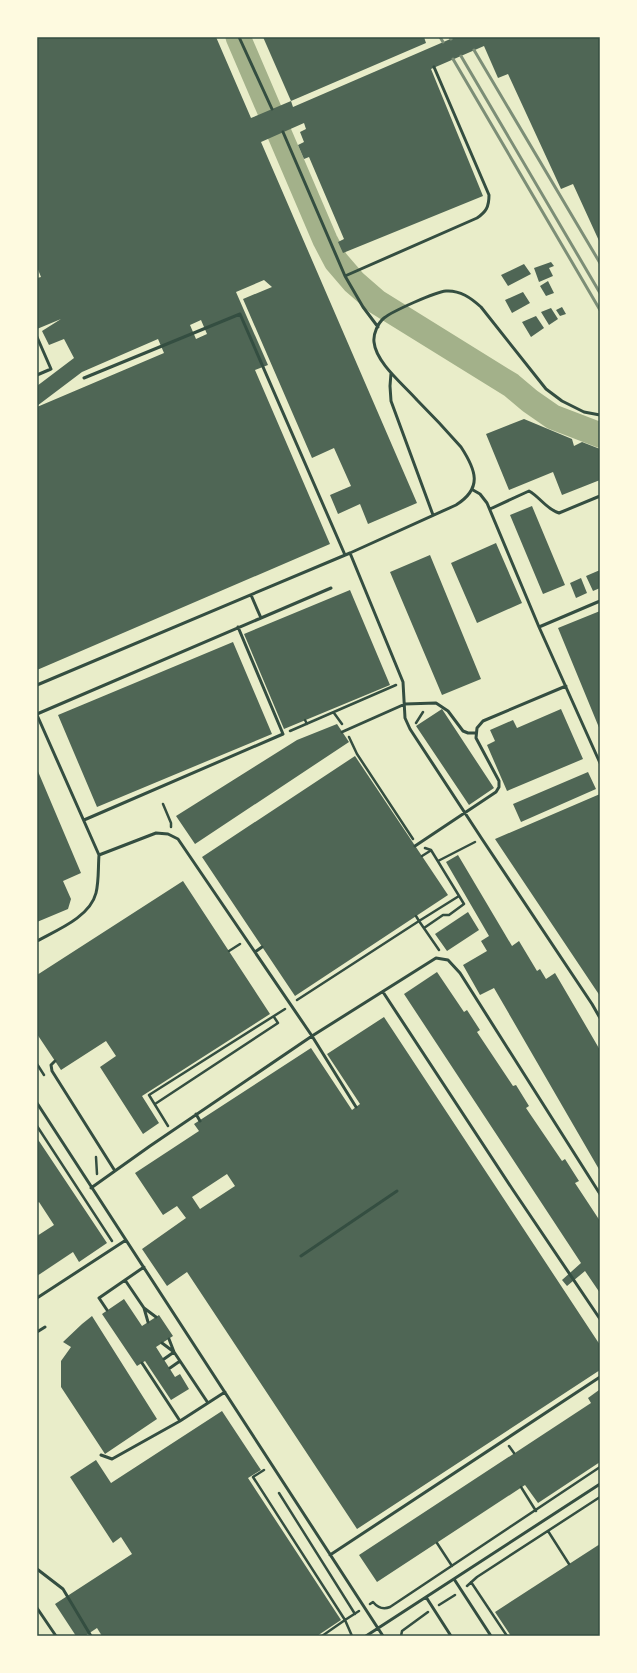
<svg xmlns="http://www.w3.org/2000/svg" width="637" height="1673" viewBox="0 0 637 1673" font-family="'Public Sans',sans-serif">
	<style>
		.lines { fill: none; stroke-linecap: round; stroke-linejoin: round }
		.stream { stroke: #a3b18a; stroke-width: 4 }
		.river { stroke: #a3b18a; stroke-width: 25 }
		.building { fill: #4f6655; fill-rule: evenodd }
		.path { stroke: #344e41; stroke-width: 2.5 }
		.service { stroke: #344e41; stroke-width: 3 }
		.rail { stroke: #7c8e77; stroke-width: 3 }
		.neatline { fill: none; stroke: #344e41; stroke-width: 1.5 }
	</style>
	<rect width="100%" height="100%" fill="#e9edc9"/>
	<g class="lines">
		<path class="stream" d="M411,323l77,45 24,16 18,17 23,16 47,18"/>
		<path class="river" d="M238,37l87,203 11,21 18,21 23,20 134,83 19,16 23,16 47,18"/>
	</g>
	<path class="building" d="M37,37h179l35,81 40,-17 2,6 162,-70h145v206l-27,-59 -12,5 -53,-115 -10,4 -14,-32 -53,23 52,127 -140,57 -5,-11 6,-3 -35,-82 -5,2 -6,-14 6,-3 -4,-10 6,-3 -2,-6 -43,19 156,361 -49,21 -8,-20 -22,10 -8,-19 21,-9 -17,-38 -22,10 -69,-159 29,-12 -8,-7 -28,12 32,73 -13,5 75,174 -293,126v-263l127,-54 -6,-14 -76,33 -45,34v-20l37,-28 -10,-19 -15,6 -7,-14 19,-12 -24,10v-51l4,-1 -4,-10zM201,320l6,14 -11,5 -6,-14z
		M263,37h161l2,6 -135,58z
		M551,262l3,4 -5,2 4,8 -14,6 -5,-14z
		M524,264l7,10 -23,12 -7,-11z
		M548,281l6,12 -8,3 -6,-10z
		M523,292l7,11 -18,10 -7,-13z
		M562,307l4,7 -6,2 -4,-6z
		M551,308l7,11 -9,6 -8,-13z
		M536,316l8,12 -13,9 -9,-15z
		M524,419l48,20 2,7 8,-4 18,7v31l-38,15 -9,-23 -44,18 -23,-56z
		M532,506l33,79 -22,9 -33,-79z
		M496,543l26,60 -45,20 -26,-60z
		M430,555l51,124 -39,16 -52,-123z
		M600,570v18l-7,3 -7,-15z
		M581,578l6,15 -11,5 -6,-15z
		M350,590l40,95 -106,44 -40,-95z
		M600,611v119l-42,-102z
		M233,642l39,92 -175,73 -39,-92z
		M442,709l52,79 -25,17 -53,-79z
		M561,709l22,50 -76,32 -20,-46 8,-4 -5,-11 23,-10 4,8z
		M337,724l12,18 -154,102 -19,-28 121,-76z
		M355,756l93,139 -153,101 -93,-139z
		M37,769l44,104 -18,8 8,18 -3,10 -31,13z
		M588,772l8,17 -75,33 -8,-18z
		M600,794v202l-105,-157z
		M458,855l54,91 7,-5 18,30 3,-2 6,10 9,-6 45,77v121l-106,-183 -14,7 -17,-30 24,-14 -6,-10 8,-5 -43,-74z
		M183,881l87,133 -128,82 17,27 -16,11 -43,-67 16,-11 -10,-15 -45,29 -24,-36v-59z
		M468,912l11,18 -32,21 -12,-17z
		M437,972l27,40 3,-2 13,20 -3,2 36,54 3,-1 13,21 -3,2 36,53 3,-2 14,22 -4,2 25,38v72l-15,-22 -18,15 -5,-6 19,-17 -177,-269z
		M384,1017l216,328v25l-243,159 -170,-257 -20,14 -25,-37 44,-31 -9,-12 -14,9 -28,-42 64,-42 -5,-7 117,-76 41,62 8,-6 -33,-50zM227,1174l8,12 -35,23 -8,-12z
		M37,1138l70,105 -28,19 -6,-10 -36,24v-40l17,-11 -15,-23 -2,1z
		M124,1299l18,27 17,-11 14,21 -17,11 19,30 5,-3 9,15 -18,11 -26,-39 -8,5 -35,-52z
		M92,1316l65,103 -52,35 -44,-67v-26l10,-14 -8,-5 19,-18z
		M599,1390l1,72 -62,41 -13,-18 -148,97 -18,-27 232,-152 -3,-5z
		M222,1411l39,59 -13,8 93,142 -24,16h-215l-5,-8 -12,8h-9l-21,-32 77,-50 -11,-17 -8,6 -43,-66 26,-17 15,23z
		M600,1544v92h-89l-16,-24z"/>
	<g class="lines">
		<path class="path" d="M334,713l8,11
			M305,720l2,4
			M416,723l7,-11
			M290,731l106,-46
			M349,737l8,17 56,85
			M163,804l8,19v4
			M422,856l8,-5
			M438,861l37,-19
			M424,928l19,-13h6l15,-11 -33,-54 -6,-2
			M439,950l-20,-29 40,-25
			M229,951l11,-7
			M297,1000l122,-79 -3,-5
			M37,1064l7,11
			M155,1104l123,-81 -4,-6
			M37,1126l75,115
			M168,1126l-19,-31 136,-86
			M96,1157l1,17
			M509,1446l5,7
			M264,1470l-11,7 92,143 -23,16
			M521,1487l15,24
			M279,1493l76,121
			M548,1531l21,33
			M437,1543l15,23
			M471,1582l36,54
			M467,1586l10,-9 123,-80
			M370,1604l3,-2c5,6 10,8 17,5l210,-140
			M439,1605l16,-10
			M352,1636l-7,-16 14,-9
			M401,1636l1,-5 26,-19"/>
		<path class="service" d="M239,37l33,72
			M283,132l62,144 18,31 15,20
			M345,276l132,-58c9,-6 12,-11 12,-23l-55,-128
			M37,337l14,32 -14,6
			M391,373l-1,13 1,15 42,114
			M84,378l156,-64 105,241
			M473,490l7,4 7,9 52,124 61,136
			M490,509l39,-18c11,6 17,18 30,22l41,-17
			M350,553l53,129 2,36 5,11 72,110 110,165 8,14
			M251,595l10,23
			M539,627l61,-26
			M37,685l313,-132 106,-48c27,-17 20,-35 5,-58 -14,-16 -29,-32 -44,-47 -13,-15 -41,-37 -43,-58 -1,-8 4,-19 10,-24 9,-7 51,-26 62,-27 14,-1 25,7 35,16l65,82 16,12 22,11 16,3
			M37,714l294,-126
			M37,715l62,140 57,-22 12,1 10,5 134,197 44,71
			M342,732l63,-28 31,-1 12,8 15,20 5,2h8
			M84,820l199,-86 -45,-107
			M415,846l81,-54 3,-5v-6l-23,-43 1,-10 6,-7 83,-35
			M37,941c20,-11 53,-24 59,-48 3,-12 2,-25 3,-38
			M255,952l7,-5
			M383,992l130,198 87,129
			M55,1061l-4,4 1,6 63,100
			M37,1103l346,533
			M196,1114l4,7
			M91,1188l59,-42 162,-110 124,-78 12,2 12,13 140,221
			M301,1256l96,-65
			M125,1280l19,28 12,9
			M37,1298l89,-58
			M144,1308l4,14
			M107,1310l-8,-12 45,-31
			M37,1332l8,-5
			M169,1339l5,13 34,51
			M162,1343l12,9
			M164,1359l10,-7
			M142,1363l38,58
			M170,1368l10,-7
			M101,1455l11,4 68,-38 45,-29
			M330,1555l270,-178
			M37,1569l26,20 28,47
			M454,1579l37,57
			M426,1597l25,39
			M37,1608l19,28
			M366,1636l234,-152"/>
		<path class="rail" d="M440,37l3,5
			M450,37l1,2
			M474,50l126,213
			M461,56l139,237
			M453,59l147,251"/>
	</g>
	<rect width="637" height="1673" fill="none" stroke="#fefae0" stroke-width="76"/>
	<rect x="38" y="38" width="561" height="1597" class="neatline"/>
</svg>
